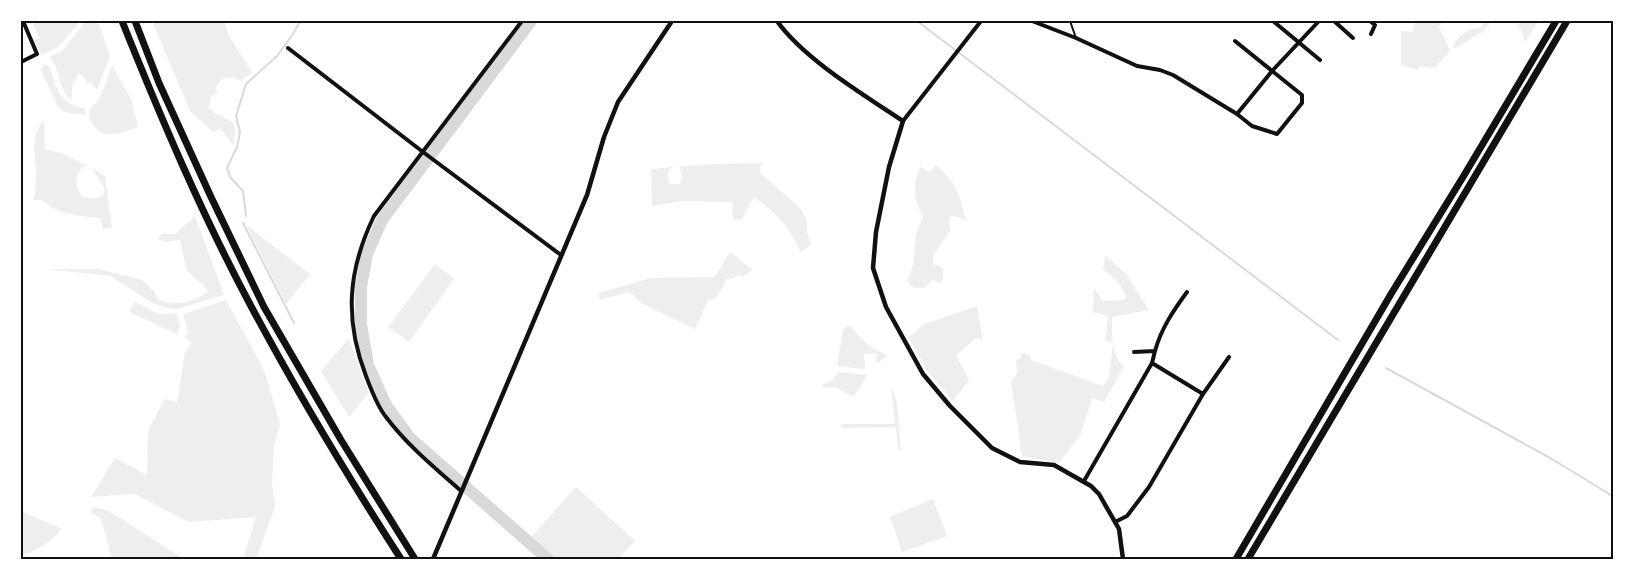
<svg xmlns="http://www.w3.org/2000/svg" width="1635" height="580" viewBox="0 0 1635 580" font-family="'Source Sans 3',sans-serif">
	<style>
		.green { fill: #eee }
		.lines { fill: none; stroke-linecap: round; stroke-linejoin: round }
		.stream { stroke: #d9d9d9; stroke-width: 2 }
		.river { stroke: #d9d9d9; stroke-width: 12 }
		.service { stroke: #111; stroke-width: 2 }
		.minor { stroke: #111; stroke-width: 4 }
		.tertiary { stroke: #111; stroke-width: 4.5 }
		.motorway { stroke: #111; stroke-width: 7 }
		.neatline { fill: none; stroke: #111; stroke-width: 2 }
	</style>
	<rect width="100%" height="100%" fill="#fff"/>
	<path class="green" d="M32,21h49l-23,26 -16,8 -8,-15 5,-2z
		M86,21h12l12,35 -13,34 -6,-7 -5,1v-4l-7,-7 -7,13v14c-14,-9 -11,-30 -21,-41v-3l11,-5z
		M152,21h72l5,15 23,36 -11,9 -9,-4 -10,2 -6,8 1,6 -6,3 -2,12c18,16 32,6 24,37l-12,-16 -8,3 -23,-21z
		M1415,21h27l-3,6 11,24 -15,17 -15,-2 -2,4 -17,-5v-34l12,1z
		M1485,21h7l-10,11 -28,17 -1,-3c7,-12 13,-17 27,-18z
		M1522,21h17l-14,21 -4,-13 -5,-2z
		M44,64l5,2c8,22 10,39 36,42v7l-21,-3 -7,-7 -16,-35z
		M112,65l19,34 7,28c-9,3 -23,9 -33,7 -10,-3 -20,-16 -14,-26 2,-3 5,-5 7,-7 6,-11 10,-25 14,-36z
		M44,120l1,29 16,4 27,13 -6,1c-8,11 -7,18 0,30l11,2 10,-3 1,-8 -12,-20 13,8 7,52h-10l-1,-10c-21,-2 -43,-3 -59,-18h-9c1,-6 3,-12 3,-19 1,-21 -8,-43 8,-61z
		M763,163l-3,4 1,7 39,34 7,13v10l4,14 -10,7c-13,-26 -24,-38 -47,-55l-13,23 -8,-1 -1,-17 -49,-1 -31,5 -1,-37 21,-2 -4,6 1,11h11l2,-11 -3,-6 32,-3z
		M936,165c22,19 23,29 30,56l-8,-4 -7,-1 -2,5 1,10 -17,25v8l10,3v13l-3,3 -8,-3c-7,9 -11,10 -21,6l-4,-6c8,-9 7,-37 10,-49 1,-5 4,-9 6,-14 -10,-21 -11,-28 -3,-50l10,5z
		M195,216l29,79 -47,14 -10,-1 -15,-5 -41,-27 -65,-7h52l44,11 12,11 4,9c23,6 31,3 50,-8l-4,-6 -17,-15 -7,-31 -16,2 -6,-3 4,-5h13z
		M246,225l64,49 -24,30z
		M730,252l23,18 -11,7 -3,-3 -7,5h-6l-3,8 -8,12h-6l-14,30 -52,-25 -14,-12 -29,8 -2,-7 53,-15 61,-1 4,-2z
		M1105,255l21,19 23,36 -37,7c0,18 -1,37 12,50l-20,35 -12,-4 -12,38 -21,27 -37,-7 -11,-74 6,-9 -1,-13 4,-1 2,-6 8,2 1,5 72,26 6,-9 4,-34 -8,-2 3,-25 -15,-4 1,-24 9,13 20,-1 4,-3 -9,-15 -15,-13z
		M435,264l19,15 -45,63 -21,-15z
		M226,300l38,70 16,54 -6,22 -2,37 3,24 -19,52h-13l13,-42 -68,5 -53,-28 -44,3 24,-39 32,17 1,-45 17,-31 12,3 8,-50 7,-10 -8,-5 4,-5 -5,-18z
		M135,302l24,12 17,-1 4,13 -3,8 -48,-22z
		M977,306l6,34 -7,-2 -20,17 13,25 -16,21 -27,-32 -18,-32 17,-13z
		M849,325l18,19 20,12 -11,8 1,-11 -13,1 1,15 -28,-3 6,-37z
		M349,338l20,55 -20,24 -28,-46z
		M839,372l29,3 -15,22 -17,-10 -12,1 -2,-3 10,-5z
		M891,385l6,18 4,48 -3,-2 -2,-22 -56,1 3,-4h52z
		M576,487l59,54 -17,18h-61l-26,-22z
		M933,499l14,37 -45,16 -12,-35z
		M94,507l15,4 75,48h-72l-11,-40 -10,-7z
		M21,511l41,18c-11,12 -24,22 -41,26z"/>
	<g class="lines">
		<path class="stream" d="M917,21l421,319
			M246,216l-3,-25 -13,-14 -3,-9 10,-21 3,-15 -4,-16 10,-32 31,-28 16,-22 7,-13
			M243,223l51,100
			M1386,368l166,91 62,38"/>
		<path class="river" d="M531,21l-149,199 -15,34 -6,33v37l7,41 18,40 24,33 138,121"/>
		<path class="service" d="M1070,21l6,17"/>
		<path class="minor" d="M1032,21l44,17 61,28 23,4 13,5 64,39 15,12 25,8 25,-31v-8l-67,-54
			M1273,21l47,39
			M1334,21l19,17
			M1370,21l5,4 -4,9
			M288,48l135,104 138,103
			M21,62l16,-8 -14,-33
			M1237,114l35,-43 47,-50
			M903,121l78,-100
			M1155,351c6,-22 18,-40 32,-59
			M1203,394l26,-37
			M1084,481l68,-118 3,-12 -21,1
			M461,491c-26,-23 -54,-46 -75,-74 -9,-11 -15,-28 -20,-41 -22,-57 -18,-106 8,-160l148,-195
			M1115,522l12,-6 22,-29 54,-93 -51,-31"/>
		<path class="tertiary" d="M777,21c27,38 87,74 126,100l-14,46 -13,65 -3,36 13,39 37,67 27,32 42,42 28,14 34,3 37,21 8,8 20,35 4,30
			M433,559l154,-364 17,-58 14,-35 54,-81"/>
		<path class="motorway" d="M122,21c39,97 80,194 130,287 46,86 96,169 149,251
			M135,21l24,62 52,114 53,110 77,133 74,119
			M1236,559l155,-265 72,-117 93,-156
			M1248,559l319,-538"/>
	</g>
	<rect width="1635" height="580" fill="none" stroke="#ffffff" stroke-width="45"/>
	<rect x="22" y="22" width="1590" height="536" class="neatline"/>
</svg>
